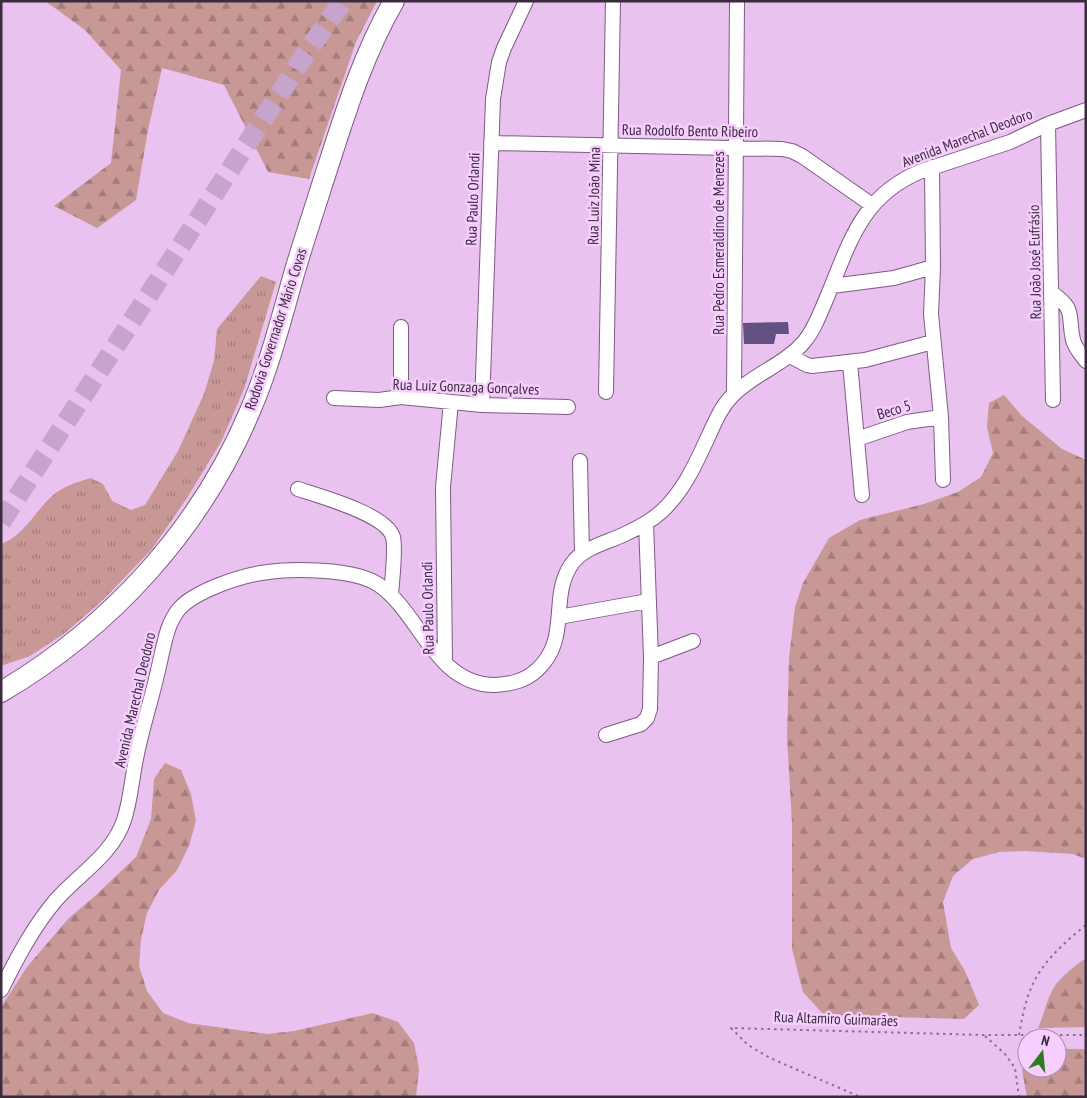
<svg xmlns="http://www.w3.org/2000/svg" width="1087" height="1098" viewBox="0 0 1087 1098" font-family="'PT Sans Narrow',sans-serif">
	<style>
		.grass { fill: url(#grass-tufts) }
		.forest { fill: url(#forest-firs) }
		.building { fill: #635082 }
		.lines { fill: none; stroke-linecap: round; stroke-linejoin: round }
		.highway-tunnel { stroke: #c6a4cc; stroke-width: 20; stroke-dasharray: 20 10; stroke-linecap: butt }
		.minor-casing { stroke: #7e5b84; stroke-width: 16 }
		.highway-casing { stroke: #7e5b84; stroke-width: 22 }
		.path { stroke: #8a708f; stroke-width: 2; stroke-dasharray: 2.5 4; stroke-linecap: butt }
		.minor { stroke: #fff; stroke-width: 14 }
		.highway { stroke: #fff; stroke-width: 20 }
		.labels { text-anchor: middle; stroke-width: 5; stroke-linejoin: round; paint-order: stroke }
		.street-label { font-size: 15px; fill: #3a2b3d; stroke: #f6cffe }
	</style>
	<defs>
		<pattern id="grass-tufts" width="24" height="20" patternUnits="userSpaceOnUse" patternTransform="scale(1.25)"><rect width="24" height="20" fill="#c79896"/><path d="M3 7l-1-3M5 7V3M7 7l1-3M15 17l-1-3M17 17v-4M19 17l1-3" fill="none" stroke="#a37c7c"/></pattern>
		<pattern id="forest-firs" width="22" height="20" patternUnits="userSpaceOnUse" patternTransform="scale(1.25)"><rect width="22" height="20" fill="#c79896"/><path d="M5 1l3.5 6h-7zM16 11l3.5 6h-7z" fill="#a37c7c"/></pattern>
	</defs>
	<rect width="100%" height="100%" fill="#e9c2f0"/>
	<path class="grass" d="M261,276l15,6 -32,107 -23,53 -34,56 -35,51 -49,51 -38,33 -35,23 -29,10v-122c23,-8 34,-33 51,-48 11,-10 26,-14 39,-18l12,6 9,17 19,9 14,-5 33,-54 26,-57 10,-33 3,-32z"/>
	<path class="forest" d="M45,1h332l-21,41 -47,137 -41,-7 -44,-87 -62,-17 -14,62 -12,70 -39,28 -43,-22 57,-43 10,-93 -36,-40z
		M1004,395l17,20 41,34 24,11v399l-13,-5 -48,-3 -26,1 -26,7 -20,17 -10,26 8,46 14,23 14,34 -15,14 -140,-4 -21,-23 -11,-43v-126l-5,-86 2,-79 6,-51 8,-24 26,-45 31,-18 64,-16 34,-12 23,-15 12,-24 -6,-26 2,-24z
		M165,763l16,7 10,24 5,27 -7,25 -12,24 -18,20 -12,23 -6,26 -2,27 8,25 16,22 25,10 79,11 27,-3 79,-18 25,9 16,21 5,26 -3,28h-415v-90l26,-40 41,-48 28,-24 40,-38 15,-38 3,-40z
		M1086,958v69l-48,1c6,-13 8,-26 14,-37 5,-12 23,-25 34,-33z
		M1057,1049h29v48h-59l-5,-27 5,-11v9h30z"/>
	<path class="building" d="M788,322l1,12h-13l-2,10h-30l-1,-21z"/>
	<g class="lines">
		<path class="highway-tunnel" d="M1,522l305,-469 37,-52"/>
		<g class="minor-casing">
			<path id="minor" d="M1048,124l5,276
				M491,143l291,6 10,2 10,5 70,49
				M932,167l1,100 -2,47 10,103 2,63
				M832,286l62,-8 39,-11
				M1051,292c26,19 16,21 22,48 2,8 8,14 13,21
				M401,327v70
				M790,356l17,9 5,1 53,-6 68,-18
				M850,363l12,132
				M606,392l7,-391
				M734,394l3,-393
				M334,398l45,2 22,-3 81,8 86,2
				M482,405l11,-306 6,-37 5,-14 22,-47
				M857,439l50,-17 34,-5
				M580,461l2,92
				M298,489c21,7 88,25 95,48 3,13 -1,43 -2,58
				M559,617l89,-16
				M651,657l42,-16
				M445,663l-2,-176 8,-85
				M606,735l35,-11 6,-6 3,-9 1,-52 -5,-134
				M1,990c16,-32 32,-63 55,-90 23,-26 57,-46 68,-80 7,-21 8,-44 13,-66 6,-30 16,-59 22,-88 5,-20 7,-41 20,-57 16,-18 59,-32 82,-36 29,-5 94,-5 118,12 41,28 56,100 116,100 16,-1 30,-4 42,-15 34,-31 12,-72 34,-105 11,-17 34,-22 52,-30 13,-6 28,-14 38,-23 23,-21 35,-49 48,-77 6,-13 12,-28 23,-39 21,-22 52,-31 72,-54 10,-12 15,-26 21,-40 24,-56 34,-104 94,-130l91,-30 38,-18 38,-14"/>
		</g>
		<g class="highway-casing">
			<path id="highway" d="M1,692c110,-65 199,-162 249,-281 19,-44 31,-91 44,-137 8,-28 18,-57 27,-86 21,-64 39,-128 73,-187"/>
		</g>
		<path class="path" d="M1019,1035c3,-16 6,-34 13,-49 11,-25 33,-44 54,-61
			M985,1036l20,18 10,14 4,29
			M858,1096l-88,-38 -22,-13 -17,-17 253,7h102"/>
		<use href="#minor" class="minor"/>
		<use href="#highway" class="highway"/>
	</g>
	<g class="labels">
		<g class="street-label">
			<text transform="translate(690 131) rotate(1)" y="5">Rua Rodolfo Bento Ribeiro</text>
			<text transform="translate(967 138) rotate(-21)" y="5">Avenida Marechal Deodoro</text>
			<text transform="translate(594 196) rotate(-89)" y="5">Rua Luiz João Mina</text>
			<text transform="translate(473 199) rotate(-88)" y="5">Rua Paulo Orlandi</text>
			<text transform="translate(719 243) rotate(-90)" y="5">Rua Pedro Esmeraldino de Menezes</text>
			<text transform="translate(1035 262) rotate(-91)" y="5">Rua João José Eufrásio</text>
			<text transform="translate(276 329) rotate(-72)" y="5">Rodovia Governador Mário Covas</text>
			<text transform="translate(466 387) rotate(2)" y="5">Rua Luiz Gonzaga Gonçalves</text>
			<text transform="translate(894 410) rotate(-17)" y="5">Beco 5</text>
			<text transform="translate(428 608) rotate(-91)" y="5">Rua Paulo Orlandi</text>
			<text transform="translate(135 700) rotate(-77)" y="5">Avenida Marechal Deodoro</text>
			<text transform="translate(836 1019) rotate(2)" y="5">Rua Altamiro Guimarães</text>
		</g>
	</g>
	<rect width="1087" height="1098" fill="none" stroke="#3a2b3d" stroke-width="5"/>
	<g transform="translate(1042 1053) rotate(16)"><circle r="24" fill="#f6cffe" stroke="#ab8db1"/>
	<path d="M0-4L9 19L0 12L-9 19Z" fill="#307b22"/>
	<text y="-8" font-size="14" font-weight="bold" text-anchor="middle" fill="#3a2b3d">N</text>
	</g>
</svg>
